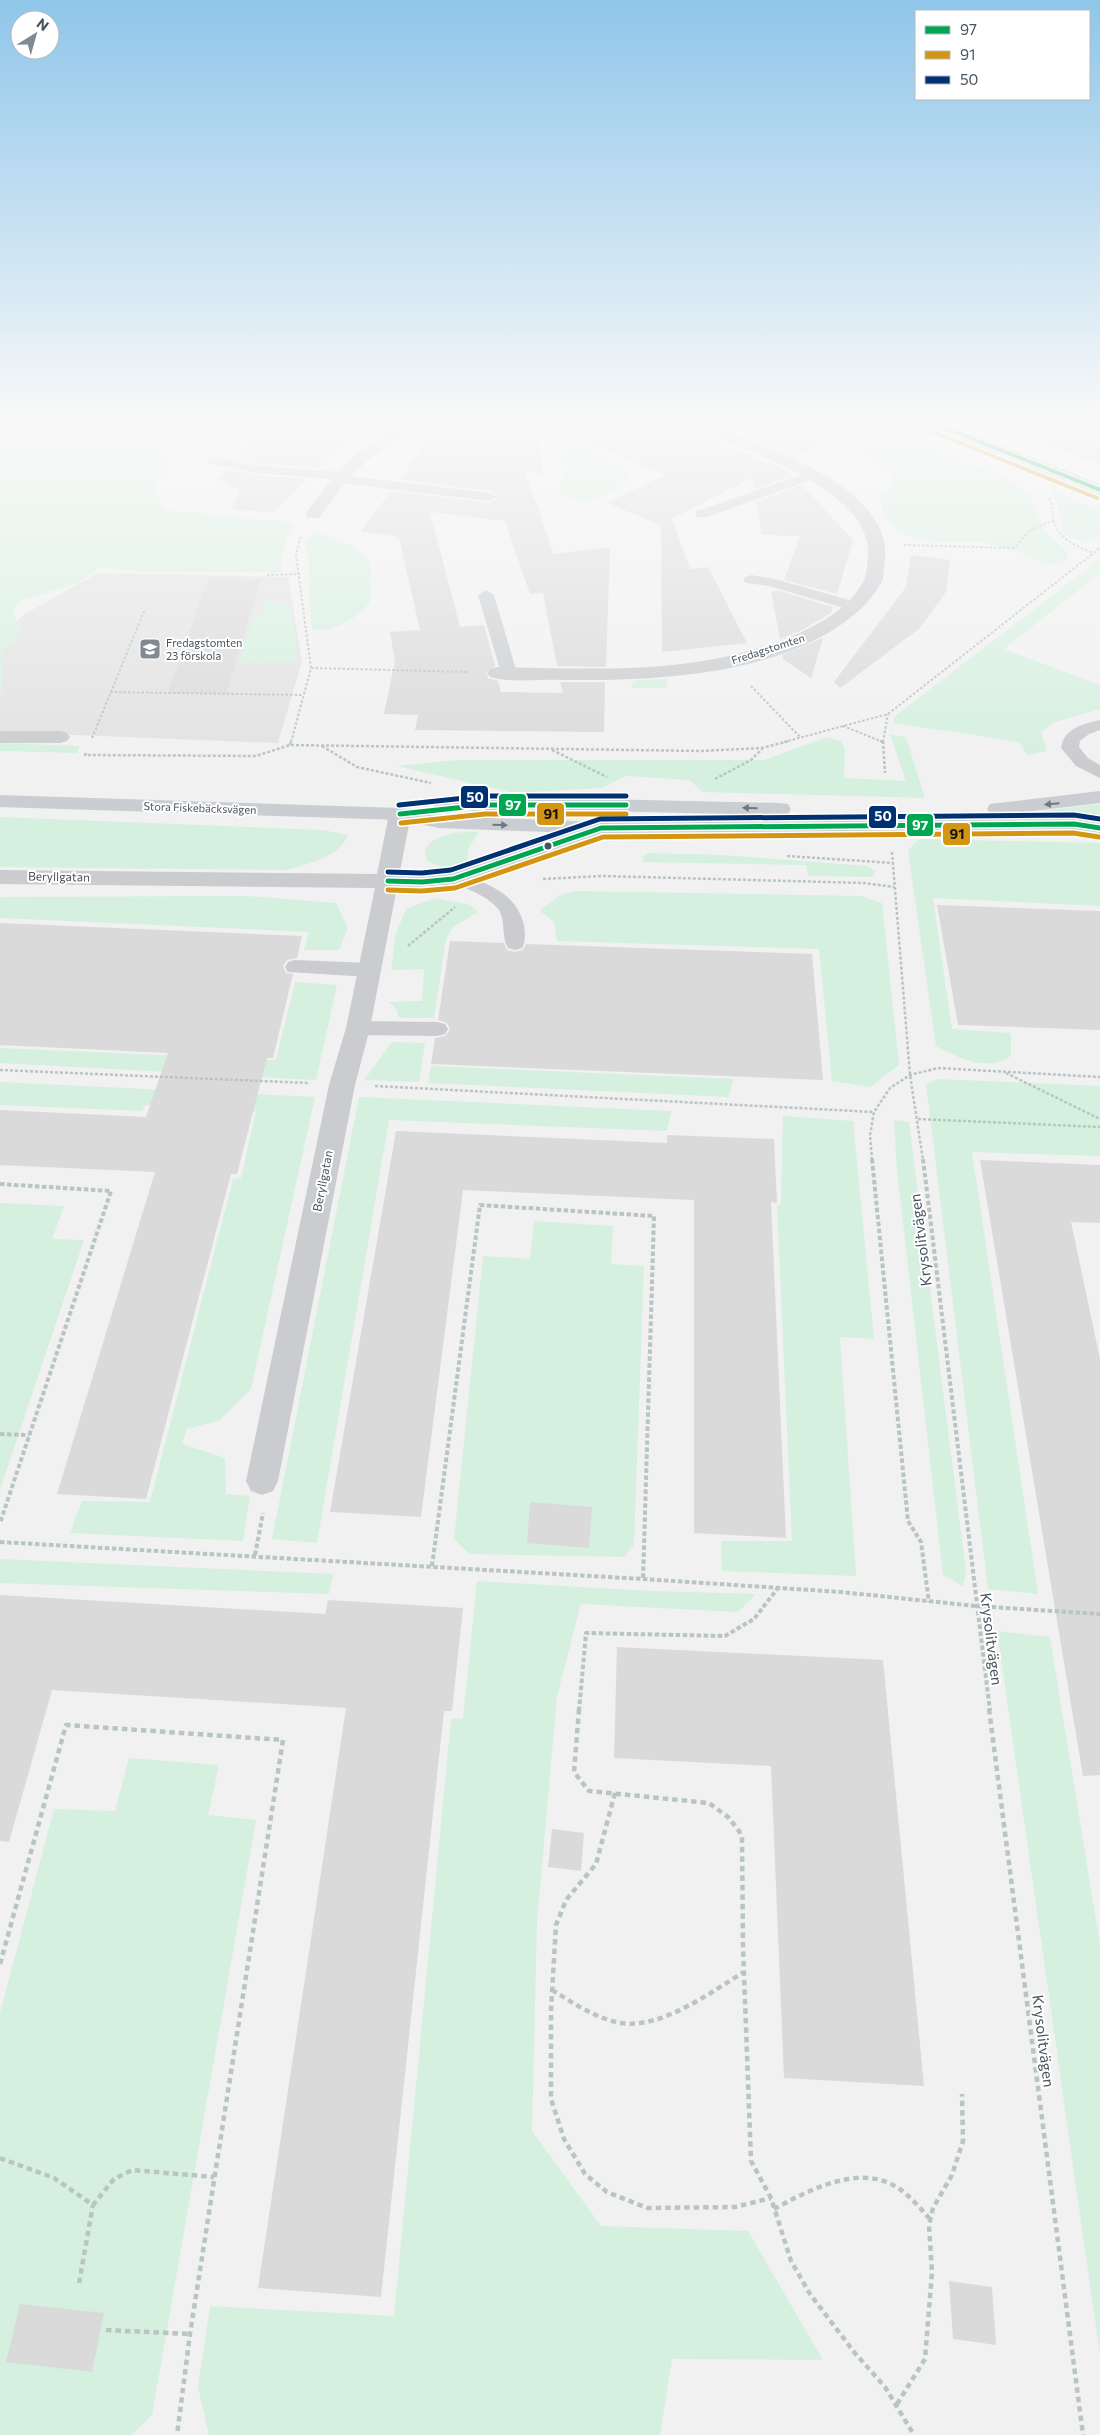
<svg xmlns="http://www.w3.org/2000/svg" width="1100" height="2435" viewBox="0 0 1100 2435" font-family="Commissioner,sans-serif">
	<style>
		.education { fill: #e3e2e3 }
		.green { fill: #d5f0df }
		.building { fill: #dadadb }
		.lines { fill: none; stroke-linecap: round; stroke-linejoin: round }
		.path-far3 { stroke: #b8c5c1; stroke-width: 2; stroke-dasharray: 2.5 2; stroke-linecap: butt }
		.path-far2 { stroke: #b8c5c1; stroke-width: 2.5; stroke-dasharray: 3 2; stroke-linecap: butt }
		.path-far1 { stroke: #b8c5c1; stroke-width: 4; stroke-dasharray: 4.5 2.5; stroke-linecap: butt }
		.path { stroke: #b8c5c1; stroke-width: 4.5; stroke-dasharray: 5.5 4; stroke-linecap: butt }
		.lane { fill: #cacccf; fill-rule: evenodd }
		.street { fill: #cacccf; fill-rule: evenodd }
		.secondary { fill: #cacdd1; fill-rule: evenodd }
		.bus-1-far1-casing { stroke: #fff; stroke-width: 6 }
		.bus-1-casing { stroke: #fff; stroke-width: 8 }
		.bus-2-far1-casing { stroke: #fff; stroke-width: 6 }
		.bus-2-casing { stroke: #fff; stroke-width: 8 }
		.bus-3-casing { stroke: #fff; stroke-width: 8 }
		.bus-1-far1 { stroke: #00a651; stroke-width: 4 }
		.bus-1 { stroke: #00a651; stroke-width: 5 }
		.bus-2-far1 { stroke: #d49513; stroke-width: 4 }
		.bus-2 { stroke: #d49513; stroke-width: 5 }
		.bus-3 { stroke: #003273; stroke-width: 5 }
		.oneway { fill: #6e7880 }
		.bus-dot { fill: #47535d; stroke: #fff; stroke-width: 2 }
		.labels { text-anchor: middle; stroke-width: 4; stroke-linejoin: round; paint-order: stroke }
		.far-poi-label { font-size: 11px; fill: #47535d; stroke: #fff; text-anchor: start }
		.far-street-label { font-size: 11px; fill: #47535d; stroke: #fff }
		.street-label { font-size: 12px; fill: #47535d; stroke: #fff }
		.near-street-label { font-size: 15px; fill: #47535d; stroke: #fff }
		.line-badge { stroke: #fff; stroke-width: 2 }
		.badge-label { font-size: 14px; text-anchor: middle; font-weight: bold; fill: #fff }
		.pale-badge-label { font-size: 14px; text-anchor: middle; font-weight: bold; fill: #111 }
	</style>
	<rect width="100%" height="100%" fill="#f1f1f1"/>
	<path class="education" d="M98,573l190,4 14,84 -24,82 -278,-11v-94l23,-23z"/>
	<path class="green" d="M0,424h173l-20,17 9,14 6,5c-2,13 -10,20 -14,31l14,19 127,13c-8,15 -15,31 -13,49h-128l-54,-4 -22,15 -57,17 -8,11 7,20 -19,23 2,36 -3,4z
		M888,427l38,15 27,15 34,12 28,14 16,12 13,34 24,24 -2,7c-16,12 -34,-4 -50,-9 -10,-3 -20,-5 -30,-8 -11,-3 -23,0 -35,-1 -32,-1 -71,-5 -70,-46l10,-7 3,-13c-13,-14 -31,-18 -47,-30l1,-8 8,-7z
		M938,430l46,20 20,12 -69,-27z
		M574,446l16,4 30,15 8,13c-13,18 -48,32 -66,17l-2,-11 8,-14 -9,-14 2,-5z
		M1052,489l48,22v25c-12,9 -25,5 -37,-3l-5,-29 -8,-13z
		M313,532c19,5 53,14 58,36 0,4 -1,8 -1,12 0,7 4,15 -1,23 -8,13 -41,33 -57,26 -4,-28 1,-59 -7,-86z
		M1100,559v14l-96,76 96,36v24l-48,14 -11,10 6,18 -20,4 -8,-13 -126,-19 2,-7z
		M266,602l25,1 7,59 -59,1 15,-49h8z
		M667,679v9h-35l-1,-5 5,-3z
		M890,734l16,3 19,61 -223,-6 -12,-12 -64,-4 -24,12 -88,5 -117,-27 60,-6h307l63,-23 14,4 4,8 -1,29 62,3z
		M0,743l80,3 -3,7 -77,-2z
		M1100,804v12h-58l-3,-5z
		M0,817l323,13 25,5c-10,23 -39,28 -61,35l-287,-3z
		M479,832l-11,17 -1,16 -23,3 -17,-7 -2,-9c5,-19 39,-21 54,-20z
		M919,839l181,4v63l-167,-8 19,131 59,4v23c-26,16 -50,3 -75,-10l-28,-196z
		M647,853l76,2 144,11 9,5 -3,5 -5,1 -60,-1 -2,-11 -164,-3 1,-5z
		M575,891l286,5 21,7 17,162 -29,22 -38,-6 -13,-132 -262,-8 -3,-19 -14,-11 20,-16z
		M246,896l90,7 12,25 -9,22h-35l5,-18 -309,-14v-21z
		M435,898l36,7 7,7 -25,15 -7,12 -12,79h-35l-2,-8 -8,-8 33,-1 2,-32 -33,1 5,-37 10,-24z
		M295,982l42,3 -21,95 -316,-17v-15l276,12z
		M392,1042l33,1 -6,39 -55,-2z
		M431,1066l302,13 -4,18 -301,-14z
		M939,1079l161,7v70l-128,-4 66,442 -50,-5 -62,-505z
		M0,1082l315,15 -64,292 -31,31 -33,9 -5,15 43,14 1,36 24,2 -7,45 -173,-8 12,-32 68,1 83,-323 8,-1 15,-67 -111,-6 -3,6 -142,-6z
		M359,1097l312,14 -4,20 -278,-11 -72,423 -45,-4z
		M783,1116l70,5 21,218 -34,-2 16,239 -134,-5 -1,-30h71l-15,-336 4,-1z
		M894,1120l15,2 57,450 -3,14 -20,-11 -46,-405z
		M0,1203l64,3 -12,33 32,1 -84,250z
		M534,1221l79,5 -2,38 33,2 -10,279 -10,12 -154,-3 -16,-15 29,-283 47,3z
		M0,1559l333,15 -4,20 -329,-11z
		M477,1581l175,10 104,3 -18,18 -157,-8 -24,92 -20,226 -5,209 69,95 147,5 75,129 -151,-1 -12,76h-451l-11,-48 12,-81 184,10 57,-597 12,-1z
		M997,1631l53,6 50,308v410z
		M129,1758l90,7 -11,50 48,5 -104,595 -21,20h-131v-422l54,-204 61,2z"/>
	<path class="building" d="M265,424h32l13,4 7,-4 38,11 -36,33 -65,-5 -18,-4z
		M440,424h96l8,52 -20,-8 30,86 56,-7 -4,120 -49,-1 -14,-73 -13,1 -25,-73 -75,-9 30,115 24,-2 11,41 -9,6 2,6 10,3 3,11 62,1 -3,-11h45l-1,50 -189,-2 3,-15 -34,-1 11,-53 -5,-29 30,-2 -21,-93 -38,-6 30,-40 99,12 9,-5 -9,-7 -91,-11z
		M543,424h138l4,5 104,42 4,5 -39,13 -2,-11 -80,41 18,50 18,-2 39,76 -85,9 -1,-127 -54,-22 58,-28z
		M704,424h157l-66,33 -50,-22z
		M1000,424h100v41l-101,-39z
		M227,469l27,6 54,4 -35,34 -41,-4 7,-19 -13,-5 3,-4 -11,-1z
		M802,485l51,55 -16,54 -53,-14 16,-44 -38,-1 -6,-33z
		M911,555l39,5 -4,32 -27,37 -79,59 -6,-6 72,-95z
		M208,579h53l-35,115 -58,-1z
		M776,590l57,17 -2,6 -31,18 -20,8 -9,-47z
		M823,638l-12,40 -28,-19 -1,-4z
		M937,905l163,6v119l-142,-5z
		M0,923l302,13 -5,22 -10,2 -4,6 3,7 7,1 -20,84h-6l-30,116h-6l-85,325 -89,-5 98,-322 -155,-7v-55l146,7 22,-64 -168,-8z
		M450,941l54,2 3,7 7,2 9,-2 3,-6 286,10 11,126 -392,-16 4,-26 10,-2 5,-6 -3,-7 -9,-3z
		M396,1131l271,12v-8l107,4 3,64 -6,-1 15,336 -92,-5v-333l-231,-10 -42,327 -91,-5z
		M980,1160l120,5v58l-29,-1 29,137v416l-17,1z
		M530,1502l62,5 -3,41 -62,-5z
		M0,1595l325,19 3,-14 135,8 -11,103h-8l-63,586 -123,-9 88,-580 -294,-18 -43,152 -9,-1z
		M617,1647l266,13 41,426 -140,-8 -13,-312 -157,-8z
		M552,1829l32,4 -3,38 -33,-4z
		M949,2281l43,6 4,58 -43,-6z
		M20,2304l84,9 -12,59 -86,-10z"/>
	<g class="lines">
		<path class="path-far3" d="M1049,498c4,8 3,15 5,23 4,18 24,26 39,32
			M904,545l110,3 15,-17 25,-11
			M267,575l33,-1
			M311,668l156,4
			M751,686l49,51
			M110,692l193,3
			M843,726l40,16
			M92,738l53,-129
			M291,742l20,-74 -15,-113 5,-20
			M784,742l104,-28 212,-166
			M883,742l5,-28"/>
		<path class="path-far2" d="M880,741l3,1
			M883,741l2,32
			M290,745l1,-4
			M322,746l35,21 74,16
			M552,750l55,27
			M86,753l-1,2 171,1 34,-11 410,6 62,-3 27,-7
			M715,779l36,-19 11,-11
			M892,852l18,223 13,85
			M787,856l106,7
			M543,879l59,-3 262,7 30,4
			M408,946l47,-39
			M0,1070l309,13
			M1006,1073l94,46
			M375,1086l499,26
			M918,1119l182,8
			M872,1160l-2,-25 4,-23 16,-24 20,-13 28,-7 162,9"/>
		<path class="path-far1" d="M872,1159l36,362 13,21 8,60
			M923,1159l67,552
			M0,1184l111,7 -111,332
			M0,1434l29,1
			M0,1542l643,37 198,13 135,14 124,8
			M255,1555l8,-42
			M432,1566l48,-361 174,11 -11,363
			M579,1711l7,-78 139,3 29,-17 24,-31"/>
		<path class="path" d="M579,1709l-5,63 15,19 120,12 19,14 11,14 3,6 1,110 8,214 20,37 20,63 19,33 44,58 31,35 29,48
			M989,1709l94,726
			M615,1793l-19,71 -30,36 -10,25 -5,85v89l13,40 21,35 22,18 40,16 88,-1 36,-9
			M0,1964l66,-239 217,15 -93,594 -13,101
			M552,1990c21,13 45,29 69,33 41,6 90,-31 123,-51
			M0,2158l54,20 39,27 21,-26 18,-9 82,7
			M774,2209c33,-18 82,-44 119,-24 15,8 26,22 37,34
			M79,2283l14,-78
			M106,2330l84,4
			M897,2404l28,-45 7,-87 -3,-47 4,-17 19,-33 11,-34 -1,-47"/>
		<path class="lane" d="M213,456l41,9 88,7 7,4 141,17 7,4 -7,4 -150,-18 -7,-4 -79,-6 -46,-10 -2,-3z
			M812,471l7,4 -2,3 -110,39h-10l-2,-3 2,-3z
			M751,575l24,4 85,24 2,3 -8,5 -85,-25 -23,-3 -3,-3 3,-3z
			M486,590l8,5 23,78 -2,4h-12l-2,-4 -23,-78z
			M1100,720v10l-11,4 -9,7 -1,6 9,11 12,7v13l-24,-12 -15,-18c3,-20 22,-24 39,-28z
			M601,822l7,2 2,4 -2,4 -135,47c24,8 44,19 51,46 1,7 2,16 -2,23l-7,2 -7,-2c-7,-11 -2,-26 -9,-38 -9,-12 -33,-24 -48,-25 -23,-1 -46,6 -70,0l-3,-4 3,-4 70,-4z
			M295,960l75,3 7,2 3,5 -3,5 -7,2 -82,-5 -3,-5 3,-5z
			M358,1021l79,1 8,2 3,5 -3,5 -8,2 -79,-1 -8,-2 -3,-5 3,-5z"/>
		<path class="street" d="M403,424h18l-52,35 -21,20 -29,39h-12l-2,-4 31,-41 21,-20z
			M683,424c33,-3 91,25 121,40 35,17 86,50 81,95 -1,6 -1,13 -2,19 -5,13 -17,27 -28,36 -73,62 -201,67 -293,66 -23,-1 -50,3 -72,-3l-3,-4 3,-4 7,-2c74,1 149,6 222,-9 46,-9 123,-33 145,-78 3,-6 3,-15 4,-22 3,-23 -13,-45 -30,-58 -44,-36 -100,-53 -152,-73z
			M0,731h60l7,2 3,4 -3,4 -7,2h-60z
			M400,808l8,1 3,5 -41,214 -15,57 -77,396 -5,10 -11,4 -11,-4 -5,-10 83,-396 17,-57 29,-140 -375,-4v-14l377,4 12,-60 3,-5z"/>
		<path class="secondary" d="M929,424h20l151,60v11l-169,-68z
			M1100,791v12l-102,12 -8,-1 -3,-5 3,-5 8,-1z
			M0,795l400,13 39,8 162,6 473,-4 26,4v12l-26,-4 -473,4 -162,-6 -39,-8 -400,-13z
			M514,797l266,6 8,1 3,5 -3,5 -8,1 -266,-6 -69,3 -7,-2 -4,-4 4,-4 7,-2z"/>
		<g class="bus-1-far1-casing">
			<path id="bus-1-far1" d="M936,424l164,66"/>
		</g>
		<g class="bus-1-casing">
			<path id="bus-1" d="M400,814l84,-9h142
				M388,881l34,1 31,-3 148,-51 473,-4 26,4"/>
		</g>
		<g class="bus-2-far1-casing">
			<path id="bus-2-far1" d="M933,432l164,66"/>
		</g>
		<g class="bus-2-casing">
			<path id="bus-2" d="M401,823l84,-9h141
				M388,890l34,1 33,-3 148,-51 470,-4 26,4"/>
		</g>
		<g class="bus-3-casing">
			<path id="bus-3" d="M399,805l85,-9h142
				M388,872l34,1 29,-3 149,-51 474,-4 26,4"/>
		</g>
		<use href="#bus-1-far1" class="bus-1-far1"/>
		<use href="#bus-1" class="bus-1"/>
		<use href="#bus-2-far1" class="bus-2-far1"/>
		<use href="#bus-2" class="bus-2"/>
		<use href="#bus-3" class="bus-3"/>
	</g>
	<defs><path id="oneway-solid" d="M-6-.8H1V-3.2L6.5 0L1 3.2V.8H-6Z" transform="scale(1.25)"/></defs>
	<g class="oneway">
		<use href="#oneway-solid" transform="translate(1052 804) rotate(175)"/>
		<use href="#oneway-solid" transform="translate(750 808) rotate(-179)"/>
		<use href="#oneway-solid" transform="translate(500 825) rotate(1)"/>
	</g>
	<linearGradient id="sky" x2="0" y2="1"><stop stop-color="#8fc6ea"/><stop offset="0.55" stop-color="#f9f9f9"/><stop offset="1" stop-color="#f9f9f9" stop-opacity="0"/></linearGradient>
	<rect width="1100" height="765" fill="url(#sky)"/>
	<defs>
		<g id="school-square" transform="scale(1.125)"><rect x="-9" y="-9" width="18" height="18" rx="4" fill="#828a91" stroke="#fff"/><path d="M0-5L7-2L0 1L-7-2ZM-4 1L0 2.5L4 1V4Q0 6-4 4Z" fill="#fff"/></g>
	</defs>
	<g fill-rule="evenodd">
		<use href="#school-square" x="150" y="649"/>
	</g>
	<circle class="bus-dot" cx="548" cy="846" r="4.5"/>
	<g class="labels">
		<g class="far-poi-label">
			<text x="166" y="647">Fredagstomten<tspan x="166" dy="13">23 förskola</tspan></text>
		</g>
		<g class="far-street-label">
			<text transform="translate(768 649) rotate(-18)" y="4">Fredagstomten</text>
			<text transform="translate(200 808) rotate(2)" y="4">Stora Fiskebäcksvägen</text>
		</g>
		<g class="street-label">
			<text transform="translate(59 877) rotate(1)" y="4">Beryllgatan</text>
			<text transform="translate(323 1181) rotate(-79)" y="4">Beryllgatan</text>
		</g>
		<g class="near-street-label">
			<text transform="translate(921 1240) rotate(-97)" y="5">Krysolitvägen</text>
			<text transform="translate(991 1639) rotate(83)" y="5">Krysolitvägen</text>
			<text transform="translate(1043 2041) rotate(83)" y="5">Krysolitvägen</text>
		</g>
	</g>
	<g class="line-badge">
		<rect x="460" y="785" width="29" height="24" rx="5" fill="#003273"/>
		<rect x="498" y="793" width="29" height="24" rx="5" fill="#00a651"/>
		<rect x="536" y="802" width="29" height="24" rx="5" fill="#d49513"/>
		<rect x="868" y="805" width="29" height="24" rx="5" fill="#003273"/>
		<rect x="906" y="813" width="28" height="24" rx="5" fill="#00a651"/>
		<rect x="942" y="822" width="29" height="24" rx="5" fill="#d49513"/>
	</g>
	<g class="badge-label">
		<text x="475" y="802">50</text>
		<text x="513" y="810">97</text>
		<text x="883" y="821">50</text>
		<text x="920" y="830">97</text>
	</g>
	<g class="pale-badge-label">
		<text x="551" y="819">91</text>
		<text x="957" y="839">91</text>
	</g>
	<rect x="915" y="10" width="175" height="90" fill="#ffffff" stroke="#b5babe"/>
	<rect x="925" y="26" width="25" height="8" fill="#00a651" stroke="#b5babe"/>
	<text x="960" y="35" font-size="15" fill="#47535d">97</text>
	<rect x="925" y="51" width="25" height="8" fill="#d49513" stroke="#b5babe"/>
	<text x="960" y="60" font-size="15" fill="#47535d">91</text>
	<rect x="925" y="76" width="25" height="8" fill="#003273" stroke="#b5babe"/>
	<text x="960" y="85" font-size="15" fill="#47535d">50</text>
	<g transform="translate(35 35) rotate(37)"><circle r="24" fill="#ffffff" stroke="#b5babe"/>
	<path d="M0-4L9 19L0 12L-9 19Z" fill="#828a91"/>
	<text y="-8" font-size="14" font-weight="bold" text-anchor="middle" fill="#47535d">N</text>
	</g>
</svg>
